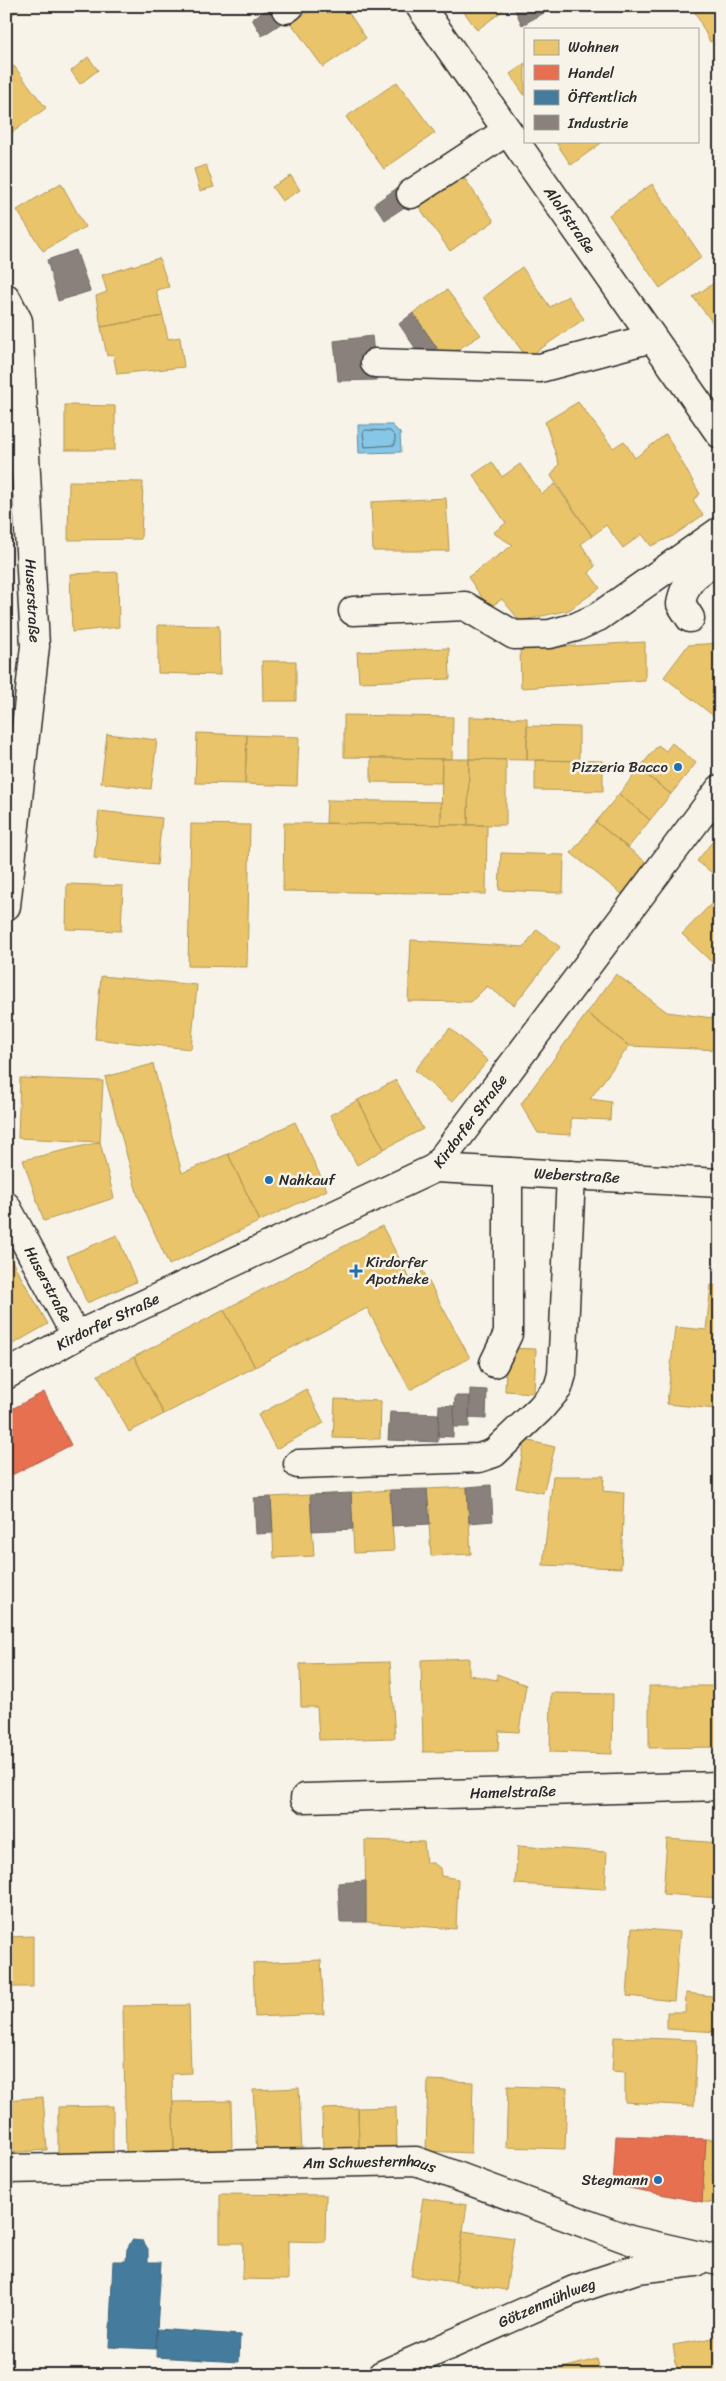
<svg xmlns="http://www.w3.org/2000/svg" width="726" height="2381" viewBox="0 0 726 2381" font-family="Sriracha,sans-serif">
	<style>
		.water { fill: #86c7e7; stroke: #62899c }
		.homes { fill: #e9c46a; stroke: #b09657 }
		.shops { fill: #e76f51; stroke: #af5b46 }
		.public { fill: #457b9d; stroke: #3d637b }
		.industry { fill: #8a817c; stroke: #6e6764 }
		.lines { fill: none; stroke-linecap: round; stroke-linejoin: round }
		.shore { stroke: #4f6976; stroke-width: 1 }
		.minor-casing { stroke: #2b2b2b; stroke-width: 31 }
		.minor { stroke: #f7f3e8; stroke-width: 28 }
		.poi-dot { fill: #1f6fb2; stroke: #f7f3e8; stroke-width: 2 }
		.labels { text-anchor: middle; stroke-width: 5; stroke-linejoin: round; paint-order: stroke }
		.street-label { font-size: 15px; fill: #2b2b2b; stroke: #f7f3e8 }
		.poi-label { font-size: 15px; fill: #2b2b2b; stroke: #f7f3e8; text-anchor: end }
	</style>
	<rect width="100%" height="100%" fill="#f7f3e8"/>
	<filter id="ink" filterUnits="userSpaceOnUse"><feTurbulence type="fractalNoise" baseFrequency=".02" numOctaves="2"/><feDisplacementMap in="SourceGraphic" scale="10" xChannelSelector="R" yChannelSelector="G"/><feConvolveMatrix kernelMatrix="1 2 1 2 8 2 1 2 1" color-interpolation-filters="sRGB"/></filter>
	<g filter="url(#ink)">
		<path class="water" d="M358,425h34l8,8 1,19 -42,1z"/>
		<path class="homes" d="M6,6h17l-13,11 -4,-4z
			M317,6h27l22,32 -43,29 -32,-44z
			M460,6h49l-32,24z
			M692,6h28v31l-10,5z
			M88,57l10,13 -18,14 -9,-13z
			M525,63v33l-15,-22z
			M14,66l32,42 -40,29v-65z
			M397,82l38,51 -51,36 -38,-52z
			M555,141h49l-33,24z
			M206,165l8,22 -14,4 -6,-22z
			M291,176l9,14 -18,11 -10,-14z
			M463,176l31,45 -44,30 -31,-44z
			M61,183l24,44 -42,24 -26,-41z
			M652,184l50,73 -42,31 -51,-73z
			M159,258l10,29 -13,3 7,26 -62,11 -5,-31 11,-4 -5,-17z
			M522,267l28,40 18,-11 16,23 -57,39 -44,-61z
			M720,279v53l-27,-35z
			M447,290l34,45 -37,23 -31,-45z
			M163,316l5,23 12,-2 4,30 -67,7 -4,-20 -6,2 -6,-29z
			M578,402l35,46 11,-7 11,17 31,-24 34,60 -7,6 10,15 -30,21 -22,10 -9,-12 -19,14 -17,-23 -14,11 -41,-60 8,-12 -14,-42z
			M65,405l50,1v44h-50z
			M492,462l10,15 18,-13 22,30 13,-10 37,52 -11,8 14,22 -6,7 11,15 -31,22 -49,11 -18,-22 -13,9 -21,-31 45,-32 -20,-12 13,-10 -33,-48z
			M69,481l74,1 -2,57 -73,1z
			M446,498l3,53h-76l-2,-49z
			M118,572l1,55 -47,5 -2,-58z
			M158,625l61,1 1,49 -62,-2z
			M645,642v38l-124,8 -1,-39z
			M720,643v78l-56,-44 24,-32z
			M449,648l1,31 -91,3 -2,-30z
			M262,661h34v40h-33z
			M344,715l109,2 -1,42 -108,-2z
			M469,717l58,1v42l-58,-1z
			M527,726l52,1v34l-52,-1z
			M197,733l50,2 -2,49 -50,-1z
			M107,734l50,6 -6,49 -50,-6z
			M247,735l52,2 -2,49 -52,-2z
			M672,743l24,20 -25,31 -32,-25 19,-24 8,6z
			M371,758l71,1 -1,24 -70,-1z
			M442,759h27l-1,66h-27z
			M469,759l37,1v65h-38z
			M535,760l68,1v30l-68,-1z
			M639,769l32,25 -21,26 -31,-26z
			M619,794l31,26 -22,28 -32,-26z
			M327,800l114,2v23l-115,-2z
			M99,811l63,7 -5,47 -63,-7z
			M596,822l51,41 -25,31 -51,-41z
			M284,823l203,2 -1,69 -203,-3z
			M191,824l59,1 -3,142 -59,-1z
			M720,832v47l-23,-18z
			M501,853l63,2 -1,38 -64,-3z
			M67,884l56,2 -2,45 -55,-2z
			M713,902l7,7v61l-38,-36z
			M537,929l23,18 -46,58 -27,-19 -16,16 -63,-1 3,-61 113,7z
			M616,974l51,38 53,7v31l-91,-4 -42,-33z
			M101,976l96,9 -6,64 -96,-10z
			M587,1013l42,33 -39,53 21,3 -1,18 -39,-2v17l-33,-2 -17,-29z
			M450,1028l38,33 -36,41 -37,-32z
			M153,1064l29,109 46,-19 32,67 -91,44 -31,-69 -33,-119z
			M20,1078l83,3 -3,61 -82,-4z
			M396,1080l27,49 -39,20 -26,-49z
			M358,1100l26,49 -27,16 -27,-50z
			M295,1122l32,68 -67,31 -32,-67z
			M100,1142l14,56 -70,23 -21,-61z
			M382,1226l28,53 13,-8 47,87 -60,32 -43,-82 -112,59 -31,-57z
			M117,1235l19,47 -49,21 -20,-47z
			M9,1256l39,68 -42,24v-90z
			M711,1285l9,1v82l-4,41 -49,-5 8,-77 31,3z
			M224,1310l31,57 -91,47 -30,-57z
			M507,1348l29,1 -2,44 -29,-2z
			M134,1357l30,57 -35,18 -31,-57z
			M306,1389l18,34 -48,26 -18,-34z
			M335,1399l46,2 -1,38 -47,-1z
			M525,1440l30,7 -12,46 -27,-6z
			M553,1476h51l-1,15 21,2 -3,75 -78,-3z
			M467,1487l4,67 -40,2 -4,-67z
			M390,1490l4,61 -40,2 -3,-60z
			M310,1495l4,61 -40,2 -3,-61z
			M469,1658v17l28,5v-6l29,11 -7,47 -20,-1 -1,20 -75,1 -2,-92z
			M390,1662l5,76 -76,2 -2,-33h-16l-1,-43z
			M649,1686h71v61l-71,1z
			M551,1693l62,1 -1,60 -62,-2z
			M667,1839l53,4 -1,55 -56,-4z
			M365,1840l59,2 2,21h7l7,5 1,8 17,3 -2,50 -90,-7z
			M518,1846l89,6 -2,37 -90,-5z
			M632,1928l48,4 -6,69 -47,-5z
			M33,1936v51h-27v-50z
			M321,1960l3,54 -69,3 -2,-54z
			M686,1993l34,4 -1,35 -52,-3v-17h18z
			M189,2005l2,68 -19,1 2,78 -48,1 -3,-147z
			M614,2037l83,3 -3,66 -69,-4v-30l-13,-1z
			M718,2038l2,1v54h-4z
			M428,2080l45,2 -2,71 -45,-2z
			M508,2086l59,2 -2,61 -59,-2z
			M299,2088l3,64 -45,2 -4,-64z
			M43,2097l4,53 -41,3v-53z
			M231,2101l1,50 -58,1 -1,-50z
			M113,2106v48l-55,1v-48z
			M396,2107l1,41 -38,1 -1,-41z
			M358,2108l1,41 -36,1 -1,-41z
			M706,2139l14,1v63l-18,-1z
			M220,2194l106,1 -1,47 -37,-1v39l-46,-1 1,-36h-23z
			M423,2198l44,7 -12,77 -44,-6z
			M463,2231l51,7 -8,52 -51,-8z
			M720,2337v38h-42l-5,-30z
			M597,2359l4,16h-49l-1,-4z"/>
		<path class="shops" d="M44,1392l27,53 -65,33v-66z
			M616,2136l90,3 -4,63 -89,-17z"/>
		<path class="public" d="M132,2240l11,1 5,8v13h13l-5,87 -47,-2 4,-86h13l1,-12z
			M157,2329l83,6 -1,27 -83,-5z"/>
		<path class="industry" d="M272,6h12l7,11 -29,19 -10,-17z
			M517,6h40l-35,19 -8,-17z
			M403,184l12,16 -30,20 -11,-16z
			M76,250l14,41 -32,10 -11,-41z
			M413,313l24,35 -15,10 -23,-34z
			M372,336l5,44 -39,1 -4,-40z
			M470,1389l17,1 -1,29 -17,-1z
			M455,1396h15l-1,31h-15z
			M439,1405l15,1 -1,31 -15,-1z
			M390,1412l49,2 -1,28 -50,-2z
			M491,1485l2,36 -24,2 -2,-36z
			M427,1489l3,35 -38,2 -2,-36z
			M351,1493l2,36 -41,2 -2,-36z
			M271,1497l2,36 -17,1 -2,-36z
			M366,1881v41h-26l-2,-39z"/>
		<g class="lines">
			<path class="shore" d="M366,430l24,1 5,5v9l-30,2 -2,-14z"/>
			<g class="minor-casing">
				<g id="minor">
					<path id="s1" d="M420,6l300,428"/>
					<path d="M286,9l4,-3"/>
					<path d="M411,194l96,-63"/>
					<path id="s2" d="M6,298l12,23 17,325 -29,260"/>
					<path d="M375,363l165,5 112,-30"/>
					<path d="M353,611l112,-5 49,29 36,-1 26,-7 22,-10 122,-86"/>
					<path d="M690,618l-9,-14c4,-27 18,-31 39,-46"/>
					<path id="s3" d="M435,1168l285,15"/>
					<path id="s4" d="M6,1206l70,130"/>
					<path d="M494,1363l14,-29v-162"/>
					<path id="s5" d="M6,1375l70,-39 359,-168 285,-379"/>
					<path d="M298,1464l181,-6 15,-5 46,-44 18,-21 4,-14 9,-199"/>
					<path id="s6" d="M305,1798l415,-12"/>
					<path id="s7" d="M6,2169l410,-8 214,79 88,20"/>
					<path id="s8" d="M382,2375l192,-85 63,-21 59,-7"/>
				</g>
			</g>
			<use href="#minor" class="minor"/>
		</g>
	</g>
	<g class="poi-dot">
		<circle cx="678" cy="767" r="5"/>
		<circle cx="269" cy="1180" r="5"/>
		<path d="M353.5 1263.5h5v5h5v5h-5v5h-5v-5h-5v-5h5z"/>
		<circle cx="658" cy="2180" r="5"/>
	</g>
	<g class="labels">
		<g class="street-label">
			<text dy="5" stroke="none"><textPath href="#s1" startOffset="261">Alolfstraße</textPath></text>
			<text dy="5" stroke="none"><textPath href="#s2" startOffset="306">Huserstraße</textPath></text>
			<text dy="5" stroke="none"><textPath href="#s5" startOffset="535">Kirdorfer Straße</textPath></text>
			<text dy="5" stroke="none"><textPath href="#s3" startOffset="142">Weberstraße</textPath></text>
			<text dy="5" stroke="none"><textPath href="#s4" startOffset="89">Huserstraße</textPath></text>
			<text dy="5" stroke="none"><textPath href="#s5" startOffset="115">Kirdorfer Straße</textPath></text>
			<text dy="5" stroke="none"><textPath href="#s6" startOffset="208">Hamelstraße</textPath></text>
			<text dy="5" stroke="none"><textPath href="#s7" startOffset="364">Am Schwesternhaus</textPath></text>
			<text dy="5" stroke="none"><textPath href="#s8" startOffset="180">Götzenmühlweg</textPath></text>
		</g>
		<g class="poi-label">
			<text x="668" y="772">Pizzeria Bacco</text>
			<text x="279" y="1185" text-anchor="start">Nahkauf</text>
			<text x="366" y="1267" text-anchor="start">Kirdorfer<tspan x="366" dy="17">Apotheke</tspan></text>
			<text x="648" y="2185">Stegmann</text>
		</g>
	</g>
	<rect width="726" height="2381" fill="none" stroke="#f7f3e8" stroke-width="25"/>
	<rect x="12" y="12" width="701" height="2356" fill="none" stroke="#2b2b2b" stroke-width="2" filter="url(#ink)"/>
	<rect x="524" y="28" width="175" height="115" fill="#f7f3e8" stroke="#a5a39c"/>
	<rect x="534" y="40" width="25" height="15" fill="#e9c46a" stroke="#a5a39c"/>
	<text x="568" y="52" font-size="15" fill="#2b2b2b">Wohnen</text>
	<rect x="534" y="65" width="25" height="15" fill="#e76f51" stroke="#a5a39c"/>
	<text x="568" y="78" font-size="15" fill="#2b2b2b">Handel</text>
	<rect x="534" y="90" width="25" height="15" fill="#457b9d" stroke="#a5a39c"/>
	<text x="568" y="102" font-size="15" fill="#2b2b2b">Öffentlich</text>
	<rect x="534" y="115" width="25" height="15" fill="#8a817c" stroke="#a5a39c"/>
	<text x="568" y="128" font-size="15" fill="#2b2b2b">Industrie</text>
</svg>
